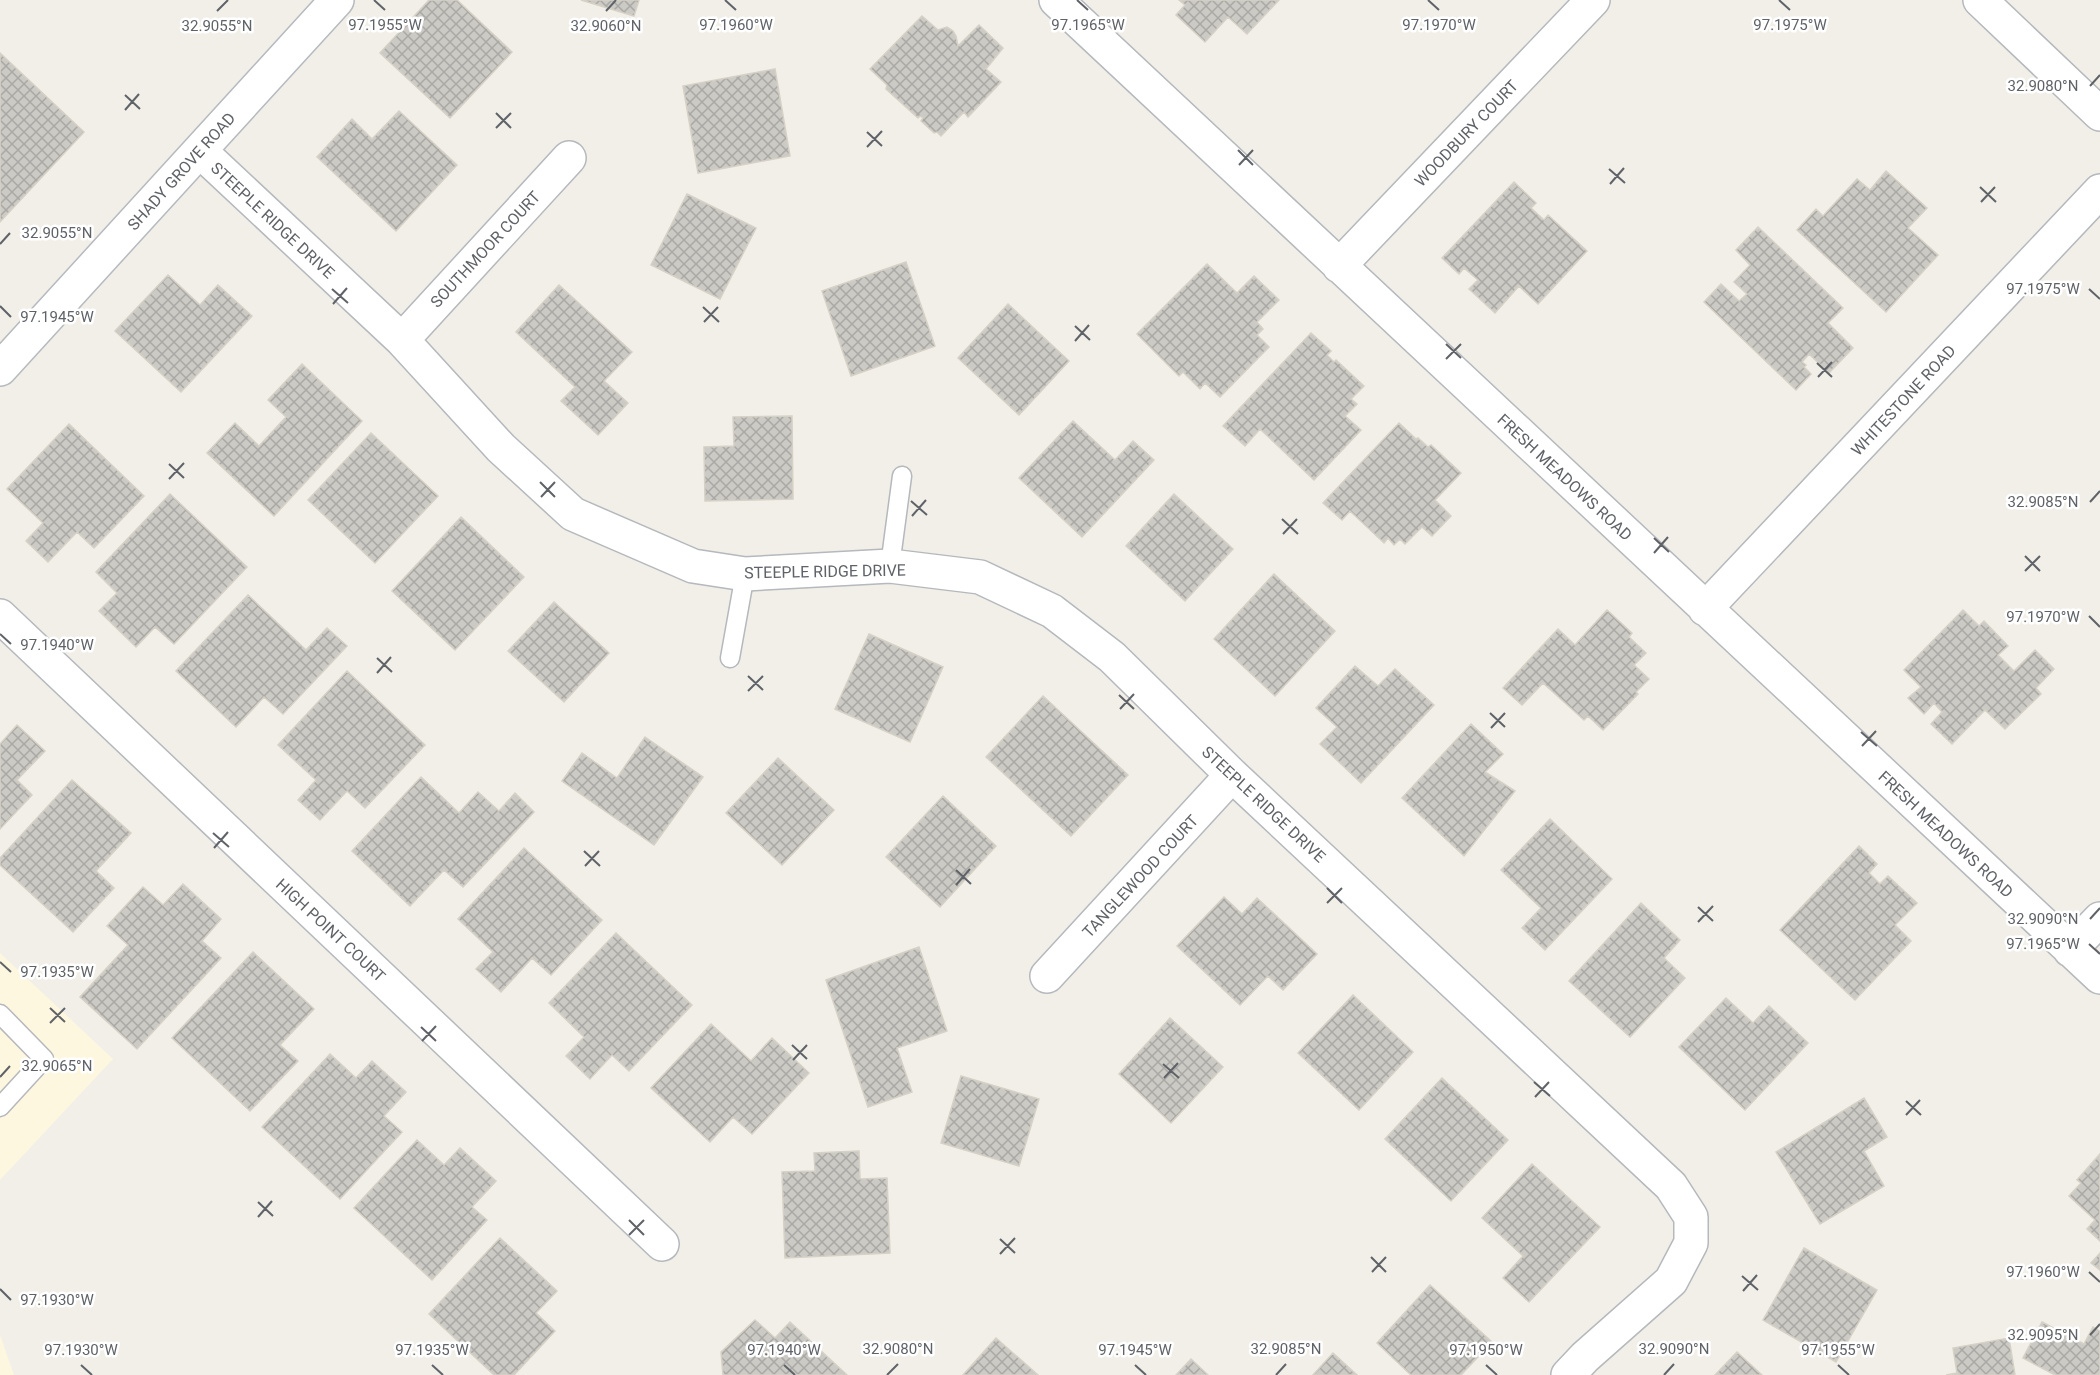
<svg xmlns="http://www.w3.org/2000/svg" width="2100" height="1375" viewBox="0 0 2100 1375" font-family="Roboto,sans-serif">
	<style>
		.commercial { fill: #fef7e0 }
		.building { fill: url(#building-cross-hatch); stroke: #d6d1c6; stroke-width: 1.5 }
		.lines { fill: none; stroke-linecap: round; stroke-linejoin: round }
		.lane-casing { stroke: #b5b8bc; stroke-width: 21 }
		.street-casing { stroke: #b5b8bc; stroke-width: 36 }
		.secondary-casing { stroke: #b6babf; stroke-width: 36 }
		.lane { stroke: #fff; stroke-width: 18 }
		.street { stroke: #fff; stroke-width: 33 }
		.secondary { stroke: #fff; stroke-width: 33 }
		.ticks { fill: none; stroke: #5f6368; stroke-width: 2 }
		.labels { text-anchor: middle; stroke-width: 5; stroke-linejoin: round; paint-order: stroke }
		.street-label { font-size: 16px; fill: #5f6368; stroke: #fff }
		.ticks-label { font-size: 15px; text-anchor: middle; fill: #5f6368; stroke: #fff; stroke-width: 5; stroke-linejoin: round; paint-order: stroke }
	</style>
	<defs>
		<pattern id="building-cross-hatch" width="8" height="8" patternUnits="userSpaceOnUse" patternTransform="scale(1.5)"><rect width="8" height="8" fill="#cccac5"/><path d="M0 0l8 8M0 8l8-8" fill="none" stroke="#a9a8a4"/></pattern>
	</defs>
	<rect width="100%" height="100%" fill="#f1efe8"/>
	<path class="commercial" d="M0,953l113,106 -113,121z
		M0,1335l14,40h-14z"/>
	<path class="building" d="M429,0h28l55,52 -62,66 -70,-65z
		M581,0h58l-5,16z
		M1179,0h100l-32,34 -19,-17 -23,25 -29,-27 9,-10z
		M922,16l16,14 9,-3 6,4 3,5 2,10 21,-21 24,23 -17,21 15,13 -33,35 -4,-5 -23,24 -4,-4 -3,1 -13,-12 2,-3 -3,-2 -2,2 -32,-29 1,-4 -17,-16z
		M0,53l84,79 -84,90z
		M775,69l15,87 -92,17 -15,-87z
		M399,111l58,54 -61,66 -79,-74 35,-38 20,20z
		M1886,171l41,37 -19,20 30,27 -52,57 -89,-82 19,-21 7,7 34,-37 13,11z
		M1514,182l22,21 -5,5 13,12 4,-5 39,36 -49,53 -19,-18 -24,27 -26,-24 9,-9 -14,-12 -5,6 -17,-16z
		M687,194l69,34 -36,71 -69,-34z
		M1758,227l85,81 -15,15 25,25 -24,25 -20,-19 -7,8 4,3 -2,2 7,7 -15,16 -92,-88 17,-18 18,17 8,-7 -13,-12 16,-17 -14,-15z
		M906,262l29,84 -84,30 -29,-85z
		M1207,264l30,29 17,-17 25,24 -22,22 6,7 -6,6 12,12 -49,50 -15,-14 -5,6 -17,-17 -4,4 -42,-42z
		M168,275l32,30 18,-20 34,31 -71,76 -66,-61z
		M559,285l73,67 -28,29 24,22 -30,32 -37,-34 14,-14 -59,-55z
		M1008,304l61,57 -50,54 -61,-57z
		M1311,333l20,18 -4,4 7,7 2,-2 28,26 -13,13 6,5 -12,12 16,14 -47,50 -54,-51 -15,17 -22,-20z
		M302,364l60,57 -88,95 -67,-63 28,-30 24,23 27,-29 -18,-17z
		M792,416l1,83 -88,2 -1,-54 30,-1 -1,-29z
		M1073,421l42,39 18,-19 21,19 -72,77 -63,-59z
		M1399,423l17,16 2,-1 10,9 3,-2 30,28 -26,27 16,16 -19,20 -10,-9 -17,17 -5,-5 -6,6 -6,-7 -4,5 -34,-32 -8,9 -19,-17z
		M69,424l75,72 -50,52 -17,-16 -29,30 -22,-21 17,-18 -36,-34z
		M371,433l67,63 -63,67 -67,-63z
		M170,494l77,73 -73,77 -19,-17 -19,20 -37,-36 18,-18 -21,-21z
		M1174,494l59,55 -48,52 -59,-55z
		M461,517l63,60 -69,73 -63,-59z
		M1274,574l61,57 -60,65 -61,-57z
		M248,595l58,55 21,-22 20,18 -64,68 -19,-17 -28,30 -60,-56z
		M554,602l55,51 -45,49 -56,-51z
		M1607,610l25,23 -3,4 17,16 -12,12 15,14 -13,13 2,2 -35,36 -15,-14 -4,4 -41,-37 -21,22 -19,-17 55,-59 17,16z
		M1963,610l16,16 5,-5 24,25 -10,9 16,16 21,-21 19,19 -18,19 5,6 -36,35 -20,-19 -33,34 -21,-20 11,-12 -8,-9 -10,11 -16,-16 13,-11 -17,-17z
		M869,634l74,33 -33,75 -75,-33z
		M1355,666l23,20 17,-17 39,36 -73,78 -41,-39 17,-17 -21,-19z
		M347,671l78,74 -60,63 -18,-17 -27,29 -22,-20 18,-20 -38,-35z
		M1043,696l85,79 -57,61 -85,-79z
		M1471,724l32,30 -18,18 30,19 -51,65 -62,-58z
		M17,725l28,26 -28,29 15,15 -32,34v-85z
		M645,737l58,40 -49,68 -92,-64 20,-28 35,25z
		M778,758l56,52 -52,55 -56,-52z
		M421,777l38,36 19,-21 21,19 16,-18 19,19 -71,75 -19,-17 -34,36 -58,-55z
		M72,780l59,53 -35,38 18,17 -41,44 -73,-67v-7z
		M943,796l53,50 -56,61 -54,-50z
		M1550,819l62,60 -67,71 -23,-22 19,-20 -40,-38z
		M1859,846l18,18 -8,9 11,11 8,-8 29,27 -22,22 16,16 -56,59 -75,-70z
		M524,848l78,72 -51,55 -19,-17 -31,34 -25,-23 17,-17 -35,-33z
		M183,884l38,35 -19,22 19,17 -84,91 -57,-52 48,-52 -21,-19 36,-39 20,18z
		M1224,897l18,17 15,-16 60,56 -34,36 -15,-14 -28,29 -63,-59z
		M1641,903l39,37 -16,18 21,20 -55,59 -61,-56z
		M616,933l76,72 -63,66 -17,-16 -22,24 -24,-23 18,-19 -35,-34z
		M919,947l28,84 -50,17 15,44 -44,15 -42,-127z
		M253,952l61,57 -34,36 18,16 -48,50 -78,-73z
		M1353,995l60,57 -54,58 -61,-57z
		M1726,998l27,25 16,-17 39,37 -63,67 -66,-63z
		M1170,1018l53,49 -52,56 -52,-49z
		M711,1024l40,37 21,-23 37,35 -57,61 -19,-17 -23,25 -59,-54z
		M330,1054l26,24 16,-17 34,31 -22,24 18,16 -62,67 -78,-72z
		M961,1076l78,23 -20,67 -78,-23z
		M1442,1078l66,62 -57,61 -66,-62z
		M1864,1098l23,39 -23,14 20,35 -64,38 -44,-72z
		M417,1140l27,25 16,-17 36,33 -24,26 15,13 -55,60 -78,-72z
		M859,1151l1,28 27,-1 3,75 -105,5 -3,-86 33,-1 -1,-18z
		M2100,1154v87l-13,-12 8,-9 -26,-24 12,-13 -4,-3z
		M1532,1164l68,63 -71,75 -26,-24 20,-22 -41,-38z
		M500,1238l57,53 -21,22 19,18 -41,44h-20l-65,-61z
		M1804,1248l73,42 -41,72 -73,-42z
		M2100,1253v17l-9,-7z
		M1430,1285l62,57 -31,33h-50l-34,-32z
		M755,1320l20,18 15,-16 57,53h-124l-2,-23z
		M2042,1322l42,22 9,-17 7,4v44h-45l-32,-17z
		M996,1338l42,37h-75z
		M2009,1338l6,37h-69l11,-2 -4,-25z
		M1737,1352l25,23h-47z
		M1333,1353l24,22h-44z
		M1191,1359l17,16h-32z"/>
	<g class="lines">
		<g class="lane-casing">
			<path id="lane" d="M890,566l12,-90
				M730,658l15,-84
				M0,1014l44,45 -44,48"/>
		</g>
		<g class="street-casing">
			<path id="street" d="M1056,0l1044,977
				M1980,0l120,114
				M200,151l202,189 99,108 72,66 120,52 52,8 145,-8 90,11 72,34 60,46 120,118 439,411 20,31v26l-20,38 -86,76 -17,18
				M1339,266l254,-266
				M402,340l167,-182
				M1705,609l395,-418
				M0,616l662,628
				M2070,950l30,-31
				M1047,976l185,-201"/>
		</g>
		<g class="secondary-casing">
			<path id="secondary" d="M0,369l337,-369"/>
		</g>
		<use href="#lane" class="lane"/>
		<use href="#street" class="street"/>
		<use href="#secondary" class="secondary"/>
	</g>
	<path class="ticks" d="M374,0l11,10M725,0l11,10M1077,0l11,10M1428,0l11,10M1779,0l11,10M217,11l11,-11M606,11l10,-11M2090,86l10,-11M125,95l15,14M125,110l14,-16M496,113l15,15M496,128l15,-15M867,132l15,14M867,147l15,-16M1238,150l15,15M1239,165l14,-15M1609,169l16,14M1610,184l14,-16M1980,187l16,15M1981,202l14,-15M0,244l10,-11M332,289l16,14M2089,289l11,10M333,304l14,-16M0,306l11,11M703,307l16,15M704,322l14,-15M1075,326l15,14M1075,341l14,-16M1446,344l15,14M1446,359l15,-15M1817,363l15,14M1818,377l14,-15M169,464l15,14M169,479l15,-16M540,482l15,15M541,497l14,-15M911,501l16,14M2090,502l10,-11M912,516l14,-16M1282,519l16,15M1283,534l14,-15M1654,538l15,14M1654,553l14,-16M2025,556l15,15M2025,571l15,-15M2089,616l11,11M0,634l11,10M377,658l15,14M377,673l14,-16M748,676l15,14M748,691l15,-15M1119,695l15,14M1120,709l14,-15M1490,713l15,14M1491,728l14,-15M1861,732l16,14M1862,746l14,-15M213,833l16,14M214,848l14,-16M584,851l16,15M585,866l14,-15M956,870l15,14M956,885l14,-16M1327,888l15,15M1327,903l15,-15M1698,907l15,14M2090,919l10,-11M1698,922l15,-16M2089,944l11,10M0,962l11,10M50,1008l15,14M50,1023l15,-15M421,1027l15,14M422,1041l14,-15M792,1045l15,14M793,1060l14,-15M1163,1064l16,14M0,1077l10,-11M1164,1078l14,-15M1534,1082l16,14M1535,1097l14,-15M1906,1101l15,14M1906,1115l14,-15M258,1202l15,14M258,1217l14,-16M629,1220l15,15M629,1235l15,-15M1000,1239l15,14M1000,1254l15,-16M1371,1257l15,15M1372,1272l14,-15M2089,1272l11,10M1742,1276l16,14M0,1289l11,11M1743,1291l14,-16M2090,1335l10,-11M81,1365l11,10M432,1365l11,10M784,1365l11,10M1135,1365l11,10M1486,1365l11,10M1838,1365l11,10M887,1375l11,-11M1276,1375l10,-11M1664,1375l10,-11"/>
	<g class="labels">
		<g class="street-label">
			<text transform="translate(1466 133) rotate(-46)" y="6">WOODBURY COURT</text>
			<text transform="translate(181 171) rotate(-48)" y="6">SHADY GROVE ROAD</text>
			<text transform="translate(273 220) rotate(43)" y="6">STEEPLE RIDGE DRIVE</text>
			<text transform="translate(485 249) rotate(-47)" y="6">SOUTHMOOR COURT</text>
			<text transform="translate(1903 400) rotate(-47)" y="6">WHITESTONE ROAD</text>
			<text transform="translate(1565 477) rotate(43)" y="6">FRESH MEADOWS ROAD</text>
			<text transform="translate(825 571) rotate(-1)" y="6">STEEPLE RIDGE DRIVE</text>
			<text transform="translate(1264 804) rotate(43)" y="6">STEEPLE RIDGE DRIVE</text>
			<text transform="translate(1946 834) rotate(43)" y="6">FRESH MEADOWS ROAD</text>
			<text transform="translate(1140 876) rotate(-47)" y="6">TANGLEWOOD COURT</text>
			<text transform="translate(331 930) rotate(43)" y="6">HIGH POINT COURT</text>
		</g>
	</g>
	<g class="ticks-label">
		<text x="736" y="30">97.1960°W</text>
		<text x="1088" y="30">97.1965°W</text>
		<text x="1439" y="30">97.1970°W</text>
		<text x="1790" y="30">97.1975°W</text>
		<text x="385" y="30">97.1955°W</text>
		<text x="217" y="31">32.9055°N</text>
		<text x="606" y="31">32.9060°N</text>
		<text x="2043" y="91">32.9080°N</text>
		<text x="57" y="238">32.9055°N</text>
		<text x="2043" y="294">97.1975°W</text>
		<text x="57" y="322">97.1945°W</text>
		<text x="2043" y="507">32.9085°N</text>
		<text x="2043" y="622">97.1970°W</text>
		<text x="57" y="650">97.1940°W</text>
		<text x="2043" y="924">32.9090°N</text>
		<text x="2043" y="949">97.1965°W</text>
		<text x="57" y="977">97.1935°W</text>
		<text x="57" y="1071">32.9065°N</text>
		<text x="2043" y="1277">97.1960°W</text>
		<text x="57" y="1305">97.1930°W</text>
		<text x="2043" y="1340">32.9095°N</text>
		<text x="898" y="1354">32.9080°N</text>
		<text x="1286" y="1354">32.9085°N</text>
		<text x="1674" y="1354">32.9090°N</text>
		<text x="81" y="1355">97.1930°W</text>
		<text x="432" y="1355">97.1935°W</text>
		<text x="784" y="1355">97.1940°W</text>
		<text x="1135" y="1355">97.1945°W</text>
		<text x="1486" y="1355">97.1950°W</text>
		<text x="1838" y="1355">97.1955°W</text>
	</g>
</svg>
